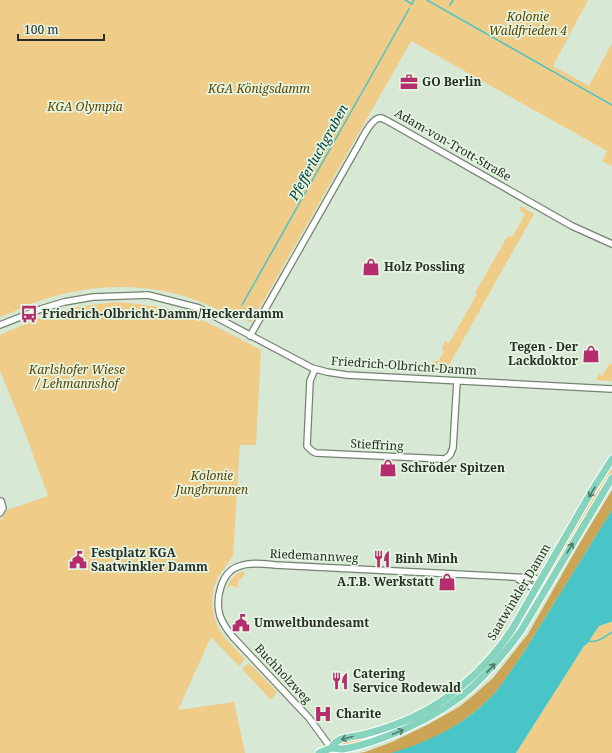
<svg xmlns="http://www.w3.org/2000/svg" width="612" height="753" viewBox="0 0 612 753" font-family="'Noto Serif',serif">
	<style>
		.green { fill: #f0cc89 }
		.forest { fill: #cca456 }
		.water { fill: #49c5c8 }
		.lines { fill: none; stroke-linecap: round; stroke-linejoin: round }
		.stream { stroke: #49c5c8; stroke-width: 1.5 }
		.minor-casing { stroke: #748371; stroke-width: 8 }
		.major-casing { stroke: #fff; stroke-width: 9 }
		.minor { stroke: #fff; stroke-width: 5.5 }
		.major { stroke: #86d4bd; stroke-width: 7 }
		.oneway { stroke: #53796b }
		.labels { text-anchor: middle; stroke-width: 3.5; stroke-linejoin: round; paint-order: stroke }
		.park-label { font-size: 12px; font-style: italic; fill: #5e4300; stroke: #e4f5e1 }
		.poi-label { font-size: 12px; font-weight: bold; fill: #292f28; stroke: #e4f5e1; text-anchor: start }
		.street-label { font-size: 12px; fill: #292f28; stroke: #e4f5e1 }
		.water-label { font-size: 13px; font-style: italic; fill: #003a3c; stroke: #e4f5e1 }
	</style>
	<rect width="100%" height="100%" fill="#d7e8d4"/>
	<path class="green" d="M0,0h588l-35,66 36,20 23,-43v123l-10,-5 5,-10 -196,-110 -160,282 -15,-11 -5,4c-10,-5 -20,-10 -30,-14 -51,-20 -104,-19 -156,-3 -15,4 -30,13 -45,18z
		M521,206l13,8 -89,158 -17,-1 6,-10h4l6,-9 -2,-4 3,-7 4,2 28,-49 -2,-1 32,-56 6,-1 12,-22 -6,-4z
		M118,302c18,2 37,3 54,8 32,8 60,25 89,40l-5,95h-16l-7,111 -15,21 -4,10 -2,15 1,9 3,12 3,6 5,8 21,22 -6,7 -28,-29 -33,73 56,-8 11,51h-245v-232l7,-11 41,-14 -25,-69 -23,-56v-36c20,-9 42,-19 63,-25 18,-4 36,-6 55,-8z
		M606,362l6,2v17l-16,-1 3,-6 3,2 8,-12z
		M612,464v8l-63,108 -4,-2z
		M243,571l2,2 -3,6 -2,-1 -3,8h2l-1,2 -8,-3 -1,4 -2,-1c3,-8 7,-14 16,-17z
		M534,598l4,2 -18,29 -28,35 -31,28 -11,9 -1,-2c15,-13 33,-25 46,-41 15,-19 27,-40 39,-60z
		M612,621v132h-96l68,-107 3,-2 12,-18 12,-4z
		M249,663l28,29 -6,8 -29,-31z
		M437,707l1,1c-32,19 -62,30 -98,38v-2l6,-3 19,-3 35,-12 12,-5z"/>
	<path class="forest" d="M612,490v20l-90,145c-10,14 -19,29 -31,42 -23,24 -66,50 -99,56 -10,0 -23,0 -33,0l6,-1 27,-10 35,-17 32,-18 16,-13 18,-16 35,-44 53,-93z"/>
	<path class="water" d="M612,510v111l-1,1 -12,4 -12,18 -3,2 -68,107h-125c38,-11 73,-28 100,-56 12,-13 21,-28 31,-42z"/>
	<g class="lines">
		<path class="stream" d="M405,0l7,4 2,-4
			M427,0l185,105
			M450,5l3,-5
			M242,305l167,-296
			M587,641c11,2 16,-3 25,-9"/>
		<g class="minor-casing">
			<path id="minor" d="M0,325l41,-16 23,-7 29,-5 55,-2 51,13 113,60 15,4 20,3 265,14
				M250,336l109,-192c4,-7 13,-27 22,-26 4,1 8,4 12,6l179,102 40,18
				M315,369l-5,12 -3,65 5,5 4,2 129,6 5,-4 3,-7 4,-67
				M0,513l3,-5 -2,-7
				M518,579l25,15
				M331,748l-22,-30 -76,-81c-5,-6 -10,-13 -13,-21 -5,-17 1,-45 20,-50 11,-4 24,-2 35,-1l259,13 14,8"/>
		</g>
		<g class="major-casing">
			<path id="major" d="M331,748c4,0 8,1 12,1 14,-2 29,-7 42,-12 28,-10 54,-24 78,-42 22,-18 41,-41 58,-64l91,-153
				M319,753l12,-5 5,-6 5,-3c7,-2 14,-3 21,-4 11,-3 22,-6 32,-10 49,-17 91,-54 119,-97l80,-139 19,-30"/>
		</g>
		<use href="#minor" class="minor"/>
		<use href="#major" class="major"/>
	</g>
	<defs><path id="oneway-shaft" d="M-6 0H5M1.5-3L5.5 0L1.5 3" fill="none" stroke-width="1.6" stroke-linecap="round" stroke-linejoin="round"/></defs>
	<g class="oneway">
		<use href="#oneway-shaft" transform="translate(592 492) rotate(121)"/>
		<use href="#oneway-shaft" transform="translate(570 548) rotate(-59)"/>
		<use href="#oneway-shaft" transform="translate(491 668) rotate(-47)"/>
		<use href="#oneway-shaft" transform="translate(398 732) rotate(-22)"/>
		<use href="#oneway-shaft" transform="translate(347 738) rotate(165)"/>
	</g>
	<defs>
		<g id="office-bare" transform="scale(1.38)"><path d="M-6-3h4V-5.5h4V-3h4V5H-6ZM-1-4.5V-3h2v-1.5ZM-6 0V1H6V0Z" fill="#b52d6d" stroke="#e4f5e1" stroke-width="2.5" paint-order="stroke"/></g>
		<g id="shop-bare" transform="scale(1.38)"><path d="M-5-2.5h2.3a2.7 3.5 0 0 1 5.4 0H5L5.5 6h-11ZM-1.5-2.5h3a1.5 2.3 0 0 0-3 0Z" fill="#b52d6d" stroke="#e4f5e1" stroke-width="2.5" paint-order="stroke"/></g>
		<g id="bus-bare" transform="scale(1.38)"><path d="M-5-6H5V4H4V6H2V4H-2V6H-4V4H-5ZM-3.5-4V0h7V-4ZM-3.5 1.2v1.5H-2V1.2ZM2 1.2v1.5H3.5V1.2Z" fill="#b52d6d" stroke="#e4f5e1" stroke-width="2.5" paint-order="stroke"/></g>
		<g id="restaurant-bare" transform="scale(1.38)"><path d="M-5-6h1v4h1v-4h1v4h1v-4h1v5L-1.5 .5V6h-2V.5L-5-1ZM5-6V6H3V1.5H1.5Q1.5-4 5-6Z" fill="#b52d6d" stroke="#e4f5e1" stroke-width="2.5" paint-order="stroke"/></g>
		<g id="civic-bare" transform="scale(1.38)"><path d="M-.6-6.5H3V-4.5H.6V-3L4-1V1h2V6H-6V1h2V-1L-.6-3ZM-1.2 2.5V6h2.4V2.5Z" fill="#b52d6d" stroke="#e4f5e1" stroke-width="2.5" paint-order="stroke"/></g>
		<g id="hospital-bare" transform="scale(1.38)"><path d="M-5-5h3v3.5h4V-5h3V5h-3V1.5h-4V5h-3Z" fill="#b52d6d" stroke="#e4f5e1" stroke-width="2.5" paint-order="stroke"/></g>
	</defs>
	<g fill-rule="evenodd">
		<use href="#office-bare" x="409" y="82"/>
		<use href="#shop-bare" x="371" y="267"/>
		<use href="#bus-bare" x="29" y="314"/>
		<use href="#shop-bare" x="591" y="354"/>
		<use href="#shop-bare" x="388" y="468"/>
		<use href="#restaurant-bare" x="382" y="559"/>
		<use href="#civic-bare" x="78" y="560"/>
		<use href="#shop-bare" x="447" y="582"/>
		<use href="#civic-bare" x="241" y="623"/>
		<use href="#restaurant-bare" x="340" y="681"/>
		<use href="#hospital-bare" x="323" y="714"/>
	</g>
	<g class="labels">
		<g class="park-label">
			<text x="528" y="21">Kolonie<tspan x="528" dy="14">Waldfrieden 4</tspan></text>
			<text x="259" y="93">KGA Königsdamm</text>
			<text x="85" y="111">KGA Olympia</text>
			<text x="77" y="374">Karlshofer Wiese<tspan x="77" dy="14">/ Lehmannshof</tspan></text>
			<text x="212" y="480">Kolonie<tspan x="212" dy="14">Jungbrunnen</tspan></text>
		</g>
		<g class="poi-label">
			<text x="422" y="86">GO Berlin</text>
			<text x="384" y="271">Holz Possling</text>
			<text x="42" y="318">Friedrich-Olbricht-Damm/Heckerdamm</text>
			<text x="578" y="351" text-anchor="end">Tegen - Der<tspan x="578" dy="14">Lackdoktor</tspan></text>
			<text x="401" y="472">Schröder Spitzen</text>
			<text x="91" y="557">Festplatz KGA<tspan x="91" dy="14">Saatwinkler Damm</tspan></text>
			<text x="395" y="563">Binh Minh</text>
			<text x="434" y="586" text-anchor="end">A.T.B. Werkstatt</text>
			<text x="254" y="627">Umweltbundesamt</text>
			<text x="353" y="678">Catering<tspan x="353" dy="14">Service Rodewald</tspan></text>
			<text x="336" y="718">Charite</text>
		</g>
		<g class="street-label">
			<text transform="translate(453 145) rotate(30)" y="4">Adam-von-Trott-Straße</text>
			<text transform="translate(404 366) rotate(4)" y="4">Friedrich-Olbricht-Damm</text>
			<text transform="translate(377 445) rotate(3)" y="4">Stieffring</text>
			<text transform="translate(314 556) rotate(3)" y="4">Riedemannweg</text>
			<text transform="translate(519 592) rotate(-59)" y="4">Saatwinkler Damm</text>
			<text transform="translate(283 674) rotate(47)" y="4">Buchholzweg</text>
		</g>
		<g class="water-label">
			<text transform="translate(318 152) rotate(-61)" y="5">Pfefferluchgraben</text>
		</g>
	</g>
	<path d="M18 34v6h86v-6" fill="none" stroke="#292f28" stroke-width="2"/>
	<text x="24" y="34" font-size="12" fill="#292f28" stroke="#e4f5e1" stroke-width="3" paint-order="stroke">100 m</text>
</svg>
